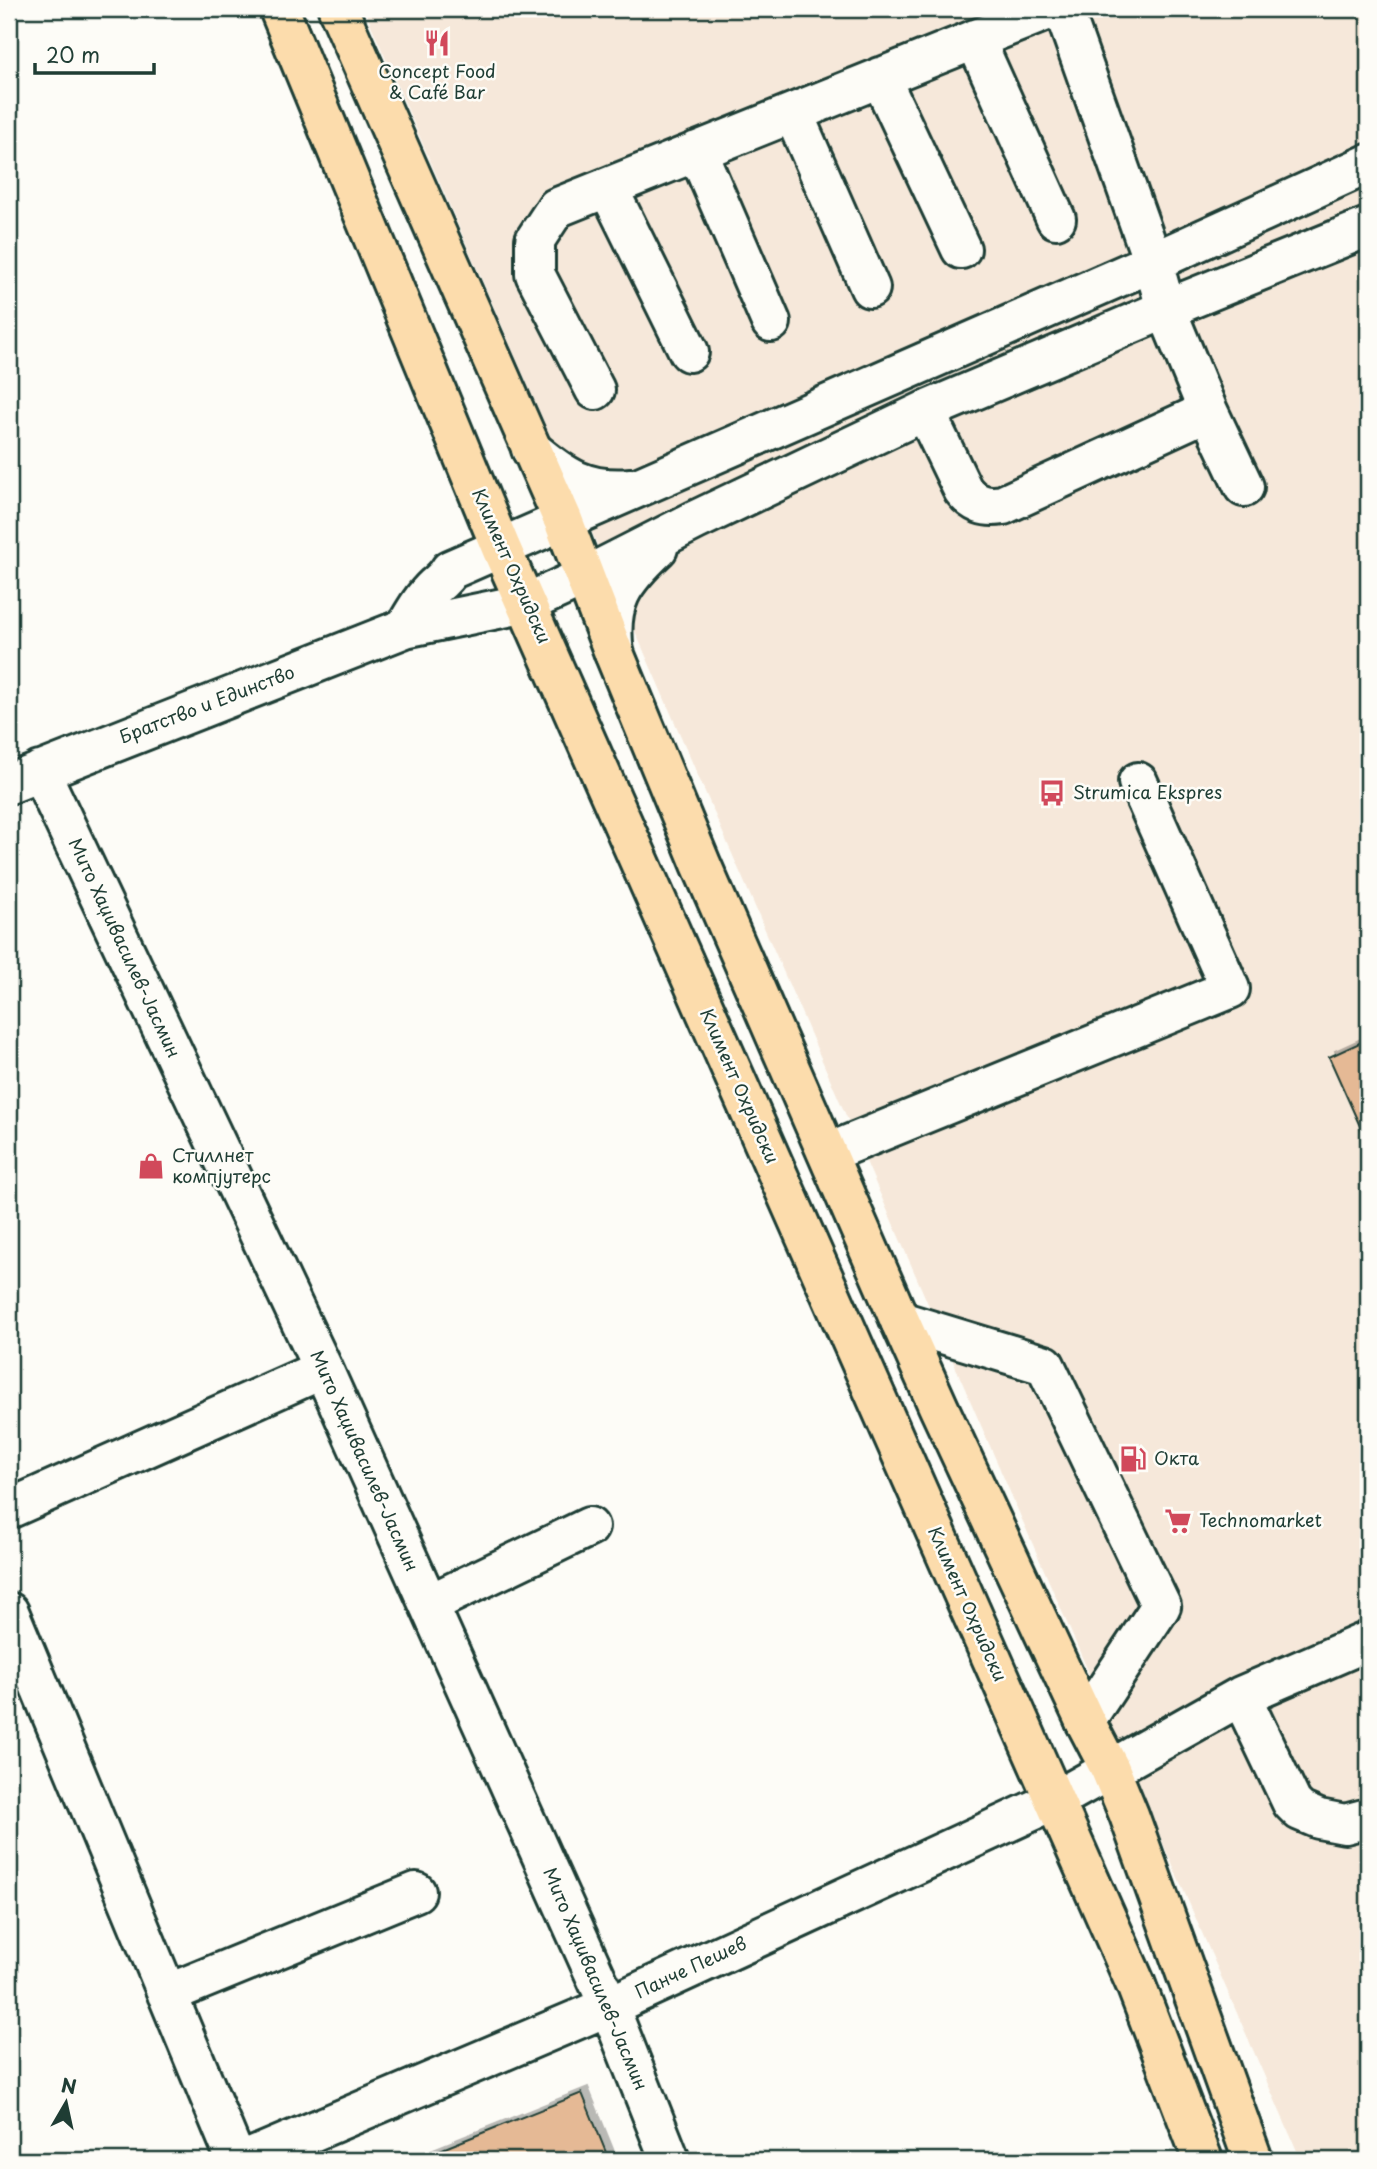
<svg xmlns="http://www.w3.org/2000/svg" width="1377" height="2169" viewBox="0 0 1377 2169" font-family="'Playpen Sans',sans-serif">
	<style>
		.built { fill: #f6e8da }
		.building { fill: #e5b995; stroke: #1f3d34; stroke-width: 2; filter: url(#shadow) }
		.lines { fill: none; stroke-linecap: round; stroke-linejoin: round }
		.minor-casing { stroke: #1f3d34; stroke-width: 44 }
		.major-casing { stroke: #1f3d34; stroke-width: 44 }
		.minor { stroke: #fdfcf7; stroke-width: 38 }
		.major { stroke: #fcdcac; stroke-width: 38 }
		.labels { text-anchor: middle; stroke-width: 5; stroke-linejoin: round; paint-order: stroke }
		.poi-label { font-size: 18px; fill: #1f3d34; stroke: #fdfcf7; text-anchor: start }
		.street-label { font-size: 18px; fill: #1f3d34; stroke: #fdfcf7 }
	</style>
	<defs>
		<filter id="shadow"><feDropShadow dx="6" dy="-6" stdDeviation="0" flood-color="#0004"/></filter>
	</defs>
	<rect width="100%" height="100%" fill="#fdfcf7"/>
	<filter id="ink" filterUnits="userSpaceOnUse"><feTurbulence type="fractalNoise" baseFrequency=".0143" numOctaves="2"/><feDisplacementMap in="SourceGraphic" scale="14" xChannelSelector="R" yChannelSelector="G"/><feConvolveMatrix kernelMatrix="1 2 1 2 8 2 1 2 1" color-interpolation-filters="sRGB"/></filter>
	<g filter="url(#ink)">
		<path class="built" d="M364,9h1004v2151h-67z"/>
		<path class="building" d="M1368,1039v105l-39,-87z
			M582,2093l27,67h-194z"/>
		<g class="lines">
			<g class="minor-casing">
				<path id="minor" d="M1063,9l90,253 13,47 42,102 36,76
					M975,39l81,180
					M880,77l81,172
					M793,113l77,175
					M697,151l74,171
					M608,188l81,164
					M595,390l-60,-116v-34l21,-32 495,-199
					M925,411l38,79c11,14 22,18 40,15l205,-94
					M531,449c33,28 55,43 100,39
					M405,628c9,-15 17,-30 30,-42 6,-5 11,-9 15,-16l703,-308 215,-98
					M614,653c-7,-51 8,-71 44,-105
					M40,771l283,598 286,637 61,154
					M9,784l396,-156 122,-25 57,-26 112,-57 229,-109 241,-102 202,-82
					M828,1153l402,-164 -92,-207
					M900,1321l145,44 116,241 -76,115
					M9,1509l314,-140
					M429,1604l160,-77
					M9,1612l227,548
					M1241,1696l51,107 8,8 19,8 26,5 23,-6
					M167,1994l249,-102
					M246,2160l363,-154 445,-205 187,-105 127,-55"/>
			</g>
			<g class="major-casing">
				<path id="major" d="M279,9l222,539 635,1437 67,175
					M338,9l225,511 51,133 87,211 199,457 39,87 146,313 25,48 19,46 124,345"/>
			</g>
			<use href="#minor" class="minor"/>
			<use href="#major" class="major"/>
		</g>
	</g>
	<defs>
		<g id="restaurant-bare" transform="scale(2.1)"><path d="M-5-6h1v4h1v-4h1v4h1v-4h1v5L-1.5 .5V6h-2V.5L-5-1ZM5-6V6H3V1.5H1.5Q1.5-4 5-6Z" fill="#d1495b" stroke="#fdfcf7" stroke-width="2.5" paint-order="stroke"/></g>
		<g id="bus-bare" transform="scale(2.1)"><path d="M-5-6H5V4H4V6H2V4H-2V6H-4V4H-5ZM-3.5-4V0h7V-4ZM-3.5 1.2v1.5H-2V1.2ZM2 1.2v1.5H3.5V1.2Z" fill="#d1495b" stroke="#fdfcf7" stroke-width="2.5" paint-order="stroke"/></g>
		<g id="shop-bare" transform="scale(2.1)"><path d="M-5-2.5h2.3a2.7 3.5 0 0 1 5.4 0H5L5.5 6h-11ZM-1.5-2.5h3a1.5 2.3 0 0 0-3 0Z" fill="#d1495b" stroke="#fdfcf7" stroke-width="2.5" paint-order="stroke"/></g>
		<g id="fuel-bare" transform="scale(2.1)"><path d="M-5.5-6h7V0h2V4h1.3V-2.5L3-4.5l.8-.8L6-3V5H2.5V1h-1V6h-7ZM-4.2-4.7v3.2H.2V-4.7Z" fill="#d1495b" stroke="#fdfcf7" stroke-width="2.5" paint-order="stroke"/></g>
		<g id="supermarket-bare" transform="scale(2.1)"><path d="M-6-5.5h2.5l.6 2H6L4.5 2H-2.5L-4.4-4H-6ZM-1.5 3.2a1.3 1.3 0 1 0 .1 0ZM3 3.2a1.3 1.3 0 1 0 .1 0Z" fill="#d1495b" stroke="#fdfcf7" stroke-width="2.5" paint-order="stroke"/></g>
	</defs>
	<g fill-rule="evenodd">
		<use href="#restaurant-bare" x="437" y="43"/>
		<use href="#bus-bare" x="1052" y="793"/>
		<use href="#shop-bare" x="151" y="1166"/>
		<use href="#fuel-bare" x="1133" y="1459"/>
		<use href="#supermarket-bare" x="1178" y="1521"/>
	</g>
	<g class="labels">
		<g class="poi-label">
			<text x="437" y="78" text-anchor="middle">Concept Food<tspan x="437" dy="21">&amp; Café Bar</tspan></text>
			<text x="1073" y="799">Strumica Ekspres</text>
			<text x="172" y="1162">Стиллнет<tspan x="172" dy="21">компјутерс</tspan></text>
			<text x="1154" y="1465">Окта</text>
			<text x="1199" y="1527">Technomarket</text>
		</g>
		<g class="street-label">
			<text transform="translate(511 566) rotate(66)" y="6">Климент Охридски</text>
			<text transform="translate(207 705) rotate(-21)" y="6">Братство и Единство</text>
			<text transform="translate(124 948) rotate(65)" y="6">Мито Хаџивасилев-Јасмин</text>
			<text transform="translate(739 1086) rotate(66)" y="6">Климент Охридски</text>
			<text transform="translate(364 1461) rotate(66)" y="6">Мито Хаџивасилев-Јасмин</text>
			<text transform="translate(967 1604) rotate(66)" y="6">Климент Охридски</text>
			<text transform="translate(691 1968) rotate(-25)" y="6">Панче Пешев</text>
			<text transform="translate(595 1979) rotate(67)" y="6">Мито Хаџивасилев-Јасмин</text>
		</g>
	</g>
	<rect width="1377" height="2169" fill="none" stroke="#fdfcf7" stroke-width="35"/>
	<rect x="18" y="18" width="1342" height="2134" fill="none" stroke="#1f3d34" stroke-width="2.5" filter="url(#ink)"/>
	<g transform="translate(66 2103) rotate(9)" stroke="#fdfcf7" stroke-width="5" paint-order="stroke">
	<path d="M0-5L12 26L0 18L-12 26Z" fill="#1f3d34"/>
	<text y="-10" font-size="19" font-weight="bold" text-anchor="middle" fill="#1f3d34">N</text>
	</g>
	<path d="M35 63v10h119v-10" fill="none" stroke="#1f3d34" stroke-width="3.5"/>
	<text x="46" y="63" font-size="21" fill="#1f3d34" stroke="#fdfcf7" stroke-width="5" paint-order="stroke">20 m</text>
</svg>
